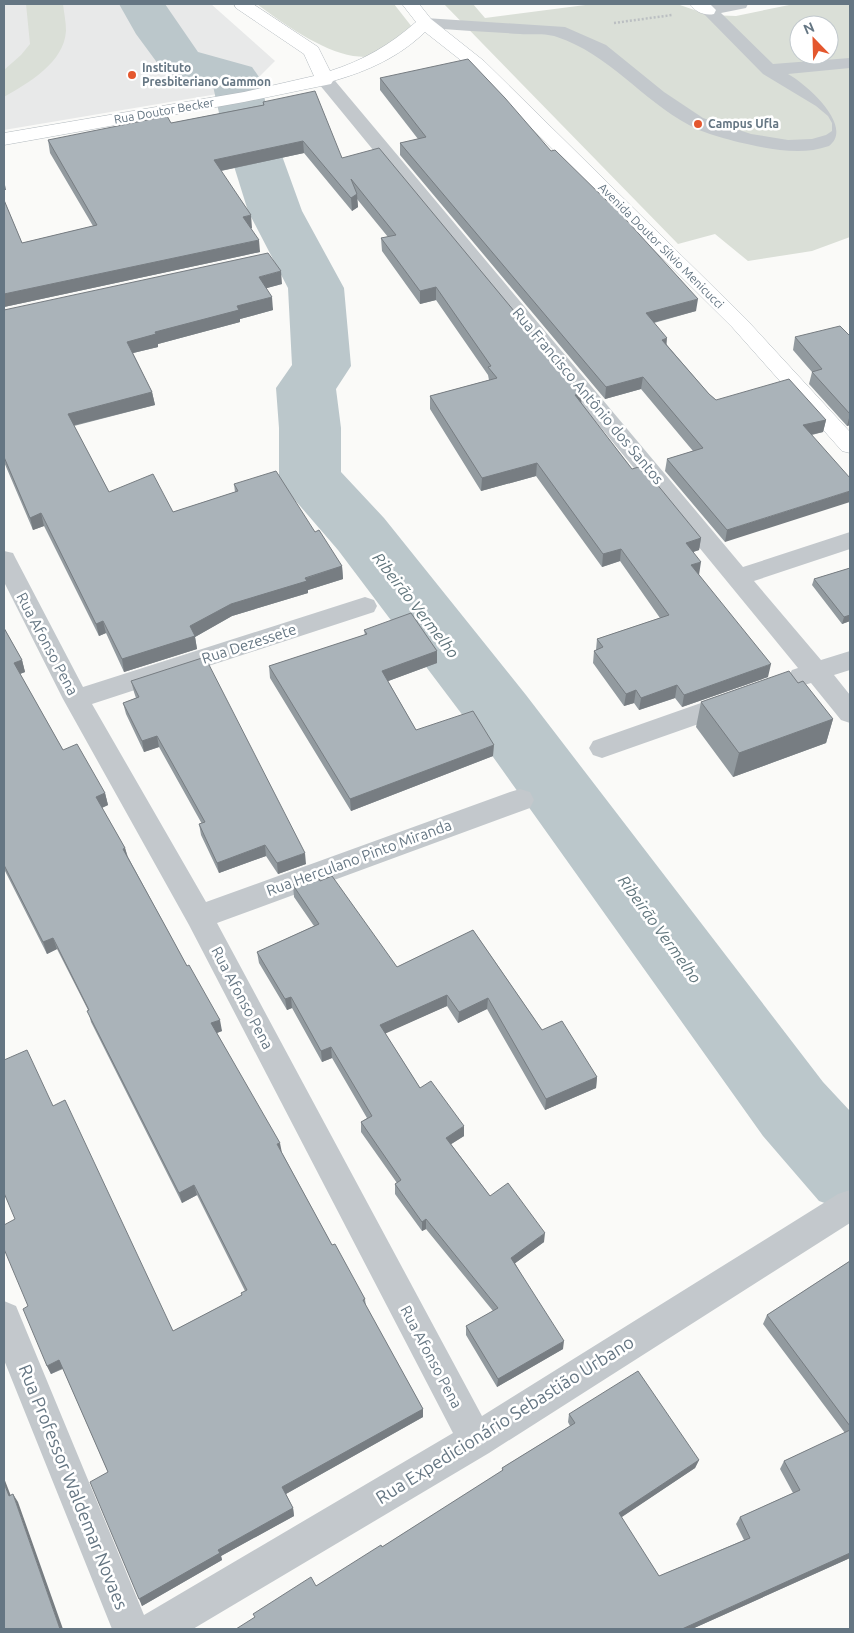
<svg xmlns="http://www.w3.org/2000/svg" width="854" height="1633" viewBox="0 0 854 1633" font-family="Ubuntu,sans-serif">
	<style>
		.built { fill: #e8e9e9 }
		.green { fill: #dadfd7; fill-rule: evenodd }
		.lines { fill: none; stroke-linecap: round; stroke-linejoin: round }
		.river { fill: #bbc7cb; fill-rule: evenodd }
		.secondary-casing { stroke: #b3babf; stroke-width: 1 }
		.path { stroke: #bbbfc2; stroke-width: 2.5; stroke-dasharray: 2 2; stroke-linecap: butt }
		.street { fill: #c3c8cc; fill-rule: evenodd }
		.secondary { fill: #fff; fill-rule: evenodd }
		.wall { fill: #929a9f }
		.shaded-wall { fill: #777d82 }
		.building { fill: #aab3b9; stroke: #777d82 }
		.poi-dot { fill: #e4572e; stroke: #fff; stroke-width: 2 }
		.labels { text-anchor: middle; stroke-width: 5; stroke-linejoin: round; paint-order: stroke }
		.far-poi-label { font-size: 12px; font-weight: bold; fill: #657683; stroke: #fff; text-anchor: start }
		.far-street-label { font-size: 12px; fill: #657683; stroke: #fff }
		.street-label { font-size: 15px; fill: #657683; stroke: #fff }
		.water-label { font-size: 16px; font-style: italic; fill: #60757c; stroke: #fff }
		.near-street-label { font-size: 18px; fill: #657683; stroke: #fff }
	</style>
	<rect width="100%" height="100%" fill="#fafaf8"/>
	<path class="built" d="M4,4h207l64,57 -28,28 -243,41z"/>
	<path class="green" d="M26,4h37c1,9 3,18 3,27 -2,32 -38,52 -62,66v-27l17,-15 9,-11z
		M257,4h137l18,23 -35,30c-8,0 -16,0 -24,-1 -31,-5 -71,-33 -96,-52z
		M444,4h29l12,14 108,-14h84l32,11 27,1 58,-12h56v233l-38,14 -64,10 -33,-27 -37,10zM799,25h30v30h-30z"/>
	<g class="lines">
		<path class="river" d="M119,4h46l33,48 54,15 7,10 14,54 29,80 42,77 7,78 -15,23 5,39v44l43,46 142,177 297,387 27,29v101l-31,-11 -56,-65 -287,-403 -138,-183 -50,-58 -9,-15v-49l-3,-40 16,-23 -4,-77 -40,-77 -25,-80 -10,-45 -49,-14 -28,-38z"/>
		<g class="secondary-casing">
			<path id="secondary" d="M234,4h19l65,43 12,24c32,-10 60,-26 86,-49l-14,-18h17l12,15 53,42 262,258 104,113v21l-8,-2 -110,-124 -260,-258 -47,-37c-26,25 -57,39 -92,49l-2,3 -87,18 -240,43v-12l240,-41 70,-16 -10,-22 -68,-46z
				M690,4h20l6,6 -2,4c-9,2 -19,-2 -24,-10z"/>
		</g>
		<path class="path" d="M614,23l58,-8"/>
		<path class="street" d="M714,4h34l-2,4 -25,5 52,51 77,-6v10l-62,6c21,12 66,53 41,72 -23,8 -45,5 -68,1 -20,-4 -55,-12 -72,-22 -47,-25 -80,-71 -132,-88 -11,-4 -26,-2 -37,-3 -32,-2 -63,-4 -95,-6l-6,-1 -3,-4 3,-4 6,-1 140,9 41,18 58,47 39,26 48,16 37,6 24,-1 14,-4 6,-4v-8l-4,-7 -12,-10 -53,-32 -63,-64 2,-4z
			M325,75l6,1 412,491 107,-35v17l-96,32 67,79 29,-9v19l-16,5 16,20v28l-9,-3 -30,-37 -10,3 -9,-2 -4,-7 4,-7 6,-2 -479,-584 -3,-4 3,-4z
			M4,551l9,2 3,6 67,128 282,-90 9,3 3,6 -3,6 -282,92 114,198 304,-110 10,-3 10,3 4,8 -4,8 -313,115 265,493 356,-222 12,-4v33l-361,230 -296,176h-81l-108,-269v-59l12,5 128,309 309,-182 -264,-508 -126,-226 -59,-117z
			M735,691l9,3 4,7 -4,7 -142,50 -9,-3 -4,-7 4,-7z"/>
		<use href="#secondary" class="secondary"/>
	</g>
	<path class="wall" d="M380,78l171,73 145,160 -42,12 13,22 42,49 7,6 110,20 -3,12 -11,3 -87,107 -60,-71 2,-12 26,-8 -52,-62 -36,10 -205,-244v-12l18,-4 -38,-49z
		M263,102l79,56 240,235 -1,10 51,66 69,69 -2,12 -6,2 6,23 69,102 -86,30 -7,-9 -36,12 -5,-7 -10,3 -31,-43 1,-12 2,-1 1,-11 63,-21 -40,-57 -18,6 -66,-91 -55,15 -51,-82v-13l59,-16 -1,-5 -52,-75 -16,4 -38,-53 -1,-13 7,-1 -31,-38 1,8 -6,4 -48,-58 -83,18 31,57h-1l9,24 -256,55v-107l18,43 71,-17 -43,-73 -2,-13 123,-17 92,-18z
		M282,284l-16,4 7,22 -33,9v3l-82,22v3l-25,6 19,39 3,13 -81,21 35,66 64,20 62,-20 -1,-8 81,48 27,34 1,13 -35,11v3l-76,23 -37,21 2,12 -73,23 -18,-39 -7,3 -55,-110 -11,4 -29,-68v-152z
		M850,336v89l-3,1 -38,-42 3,-12 -19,-22 2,-13z
		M850,568v53l-8,3 -30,-39 2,-6z
		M4,628l18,32 3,12 -5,2 43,76 42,43 3,12 -6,3 23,40 3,9 94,174 -5,2 115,212 33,54 1,7 57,103v8l-137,77 7,14 1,8 -73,40 1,4 -80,46 -34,-134 -45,-103 -12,5 -4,-8 -19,-60 -13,-87 38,-113 120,225 69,-36 -1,-2 4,-2 -48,-96 -15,8 -91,-181 -3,-12 -31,-61 -10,5 -43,-85z
		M364,630l73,21v12l-49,18 28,49 77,26 -142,55 -81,-133 -1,-12 96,-31z
		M131,681l175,183 -28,10 -12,-18 -47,17 -18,-38 -2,-11h3l-43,-77 -15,5 -18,-38 -3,-11 13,-5 -2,-6z
		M798,683l35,36 -7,24 -93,34 -37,-50 5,-25z
		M320,881l77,86 76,-37 69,100 55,47 -1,11 -51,22 -58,-101 -29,14 -11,-17 -62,27 35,55 44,48 -13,8 39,52 54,46 -29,21 48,86 -66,38 -31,-52v-9l27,-15 -67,-82 -4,2 -27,-37v-10l2,-1 -36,-51v-10l6,-4 -35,-60 -10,4 -30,-54 -5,2 -28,-47 -2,-11 57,-26 -20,-29 -1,-12z
		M850,1261v297l-158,71 -376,-43 66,-39 120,-76v-3l68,-42 -2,-4 1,-8 130,46 -4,8 -74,49 38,59 85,-36 -8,-16 4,-7 53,-24 -13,-24 4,-8 61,-28 -82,-109 4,-9z"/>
	<path class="shaded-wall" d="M303,141l1,12 -89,19 -1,-12z
		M4,180l2,10h-2z
		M357,194l1,13 -6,4 -1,-13z
		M251,215l1,13 -8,2 -1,-13z
		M259,240l1,12 -256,55v-13z
		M281,271l1,13 -22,6 -1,-13z
		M436,287v13l-16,4v-13z
		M272,297l1,13 -33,9v3l-82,22v3l-29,7 -2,-12 28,-10 82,-26z
		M698,299l-2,12 -52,14 2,-12z
		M667,338l-1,13 -4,-11z
		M643,377l-2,12 -36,10 1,-12z
		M152,392l3,13 -84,21 -3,-12z
		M582,393l-1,13 -6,-11z
		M850,414v11l-3,1z
		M826,420l-3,12 -23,5 3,-12z
		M537,463l-1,13 -55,15 1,-13z
		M850,491v11l-125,40 2,-12z
		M41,513l3,13 -11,4 -3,-12z
		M701,538l-2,12 -15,5 2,-12z
		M621,549l-1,12 -18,6 1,-13z
		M701,562l-2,13 -8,-10z
		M342,566l1,13 -35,11v3l-76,23 -37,21 2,12 -73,23 -2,-13 68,-33 41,-22z
		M850,615v6l-8,3 2,-7z
		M103,621l3,12 -7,3 -3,-12z
		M437,651v12l-54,20 -1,-12z
		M22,660l3,12 -8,3 -3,-12z
		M771,664l-3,13 -86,30 2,-12z
		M677,685l-2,13 -36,12 2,-12z
		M636,690l-2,13 -10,3 2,-12z
		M833,719l-7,24 -93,34 6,-24z
		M157,736l2,11 -15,5 -2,-11z
		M494,745l-1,11 -142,55 -1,-12z
		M105,793l3,12 -9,4 -3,-12z
		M265,845l1,11 -47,17 -2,-10z
		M125,848l3,11 -5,-10z
		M305,853l1,11 -28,10 -1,-11z
		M53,938l4,11 -10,5 -4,-12z
		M447,995v11l-67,30v-11z
		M291,997l1,11 -5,2 -2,-11z
		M488,998l-1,11 -29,14 1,-11z
		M220,1020l2,11 -8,3 -3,-11z
		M331,1047l1,11 -10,4 -1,-11z
		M597,1077l-1,11 -51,22 1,-11z
		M464,1126v10l-19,12 1,-10z
		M280,1143l2,10 -5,-9z
		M194,1185l3,10 -15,8 -3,-10z
		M426,1219v10l-4,2v-9z
		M545,1233l-1,9 -34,25 1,-9z
		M564,1341l-1,8 -66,38 1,-8z
		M59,1360l4,8 -12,6 -4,-8z
		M423,1409v8l-139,78 -2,-8z
		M699,1460l-4,8 -79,53 3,-8z
		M4,1478l10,26 -5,-8 -5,-13z
		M13,1494l5,8 45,127h-3z
		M293,1508l1,8 -73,40 1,4 -80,46 -3,-7 79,-49z
		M850,1553v5l-158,71h-10z"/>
	<path class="building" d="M468,59l37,39 46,53 4,-1 53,52h2l88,97 -52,14 21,25 -5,2 47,54 7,6 73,-21 37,41 -23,5 47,53v13l-123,39 -60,-71 36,-11 -60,-71 -37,10 -206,-244 26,-6 -46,-59z
		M315,91l27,67 37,-10 203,245 -7,2 57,74 10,-3 59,72 -15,5 15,19 -10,3 80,99 -87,31 -7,-10 -36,13 -5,-8 -10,4 -32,-43 9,-4 -6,-8 72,-24 -48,-66 -18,5 -66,-91 -55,15 -52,-82 67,-18 -9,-11 3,-1 -55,-79 -16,4 -39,-53 15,-3 -45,-56 6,15 -6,4 -48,-57 -89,19 37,55 -8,2 16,23 -255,54v-94l18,43 75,-18 -49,-85 119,-24 4,7 93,-18 -1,-3z
		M268,253l13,18 -22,6 13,20 -35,9 2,4 -84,22 1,2 -29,8 25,50 -84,22 41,78 44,-18 20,38 65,-21 -4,-7 42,-13 39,61 4,-2 23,36 -37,12 2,3 -76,23 -41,22 5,10 -73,23 -19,-38 -7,3 -55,-111 -11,5 -26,-61v-147z
		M840,326l10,10v78l-38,-42 10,-3 -27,-32z
		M850,568v47l-6,2 -30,-38z
		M411,613l26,38 -55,20 34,59 57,-19 21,34 -144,54 -81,-133 98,-32 -3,-4z
		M4,628l18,32 -8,3 49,87 14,-6 28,49 -9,4 29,51 -2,1 45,82 19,35 2,-1 31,55 -9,3 69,120 -3,1 55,101 3,-1 30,55 -2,1 60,109 -141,78 11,21 -75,42 2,3 -81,46 -49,-117 18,-10 -49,-112 -12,6 -24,-57 5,-3 -24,-57v-24l11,-6 -11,-26v-133l23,-10 26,56 12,-6 108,231 69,-36 -1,-2 6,-3 -53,-105 -15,8 -92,-182 2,-1 -36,-72 -10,4 -39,-77z
		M205,657l100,196 -28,10 -12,-18 -48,18 -18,-39 6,-2 -48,-86 -15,5 -19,-38 16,-6 -8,-16z
		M789,671l9,12 5,-2 30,38 -94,34 -38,-51z
		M318,876l2,5 12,-5 65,91 76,-37 69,100 20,-9 35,56 -51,22 -58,-101 -29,14 -12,-17 -67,30 40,63 11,-7 33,45 -18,12 44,58 18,-13 37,50 -34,25 53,83 -66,38 -32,-53 32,-18 -72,-89 -4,3 -27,-38 6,-4 -40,-58 11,-6 -41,-69 -10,4 -30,-54 -6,2 -28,-47 62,-28 -26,-39z
		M850,1261v165l-83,-111z
		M638,1371l61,89 -80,53 40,63 91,-38 -10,-21 60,-27 -16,-29 66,-31v123l-168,76h-446l19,-12 -2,-3 58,-37 5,9 65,-41 1,2 121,-77 -1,-2 73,-45 -6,-9z
		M4,1483l5,13 4,-2 47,135h-56z"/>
	<g class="poi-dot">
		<circle cx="132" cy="75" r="5"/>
		<circle cx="698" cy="124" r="5"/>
	</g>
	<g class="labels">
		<g class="far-poi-label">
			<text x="142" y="72">Instituto<tspan x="142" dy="14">Presbiteriano Gammon</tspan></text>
			<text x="708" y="128">Campus Ufla</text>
		</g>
		<g class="far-street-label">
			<text transform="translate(164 111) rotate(-10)" y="4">Rua Doutor Becker</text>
			<text transform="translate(661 246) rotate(45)" y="4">Avenida Doutor Sílvio Menicucci</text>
		</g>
		<g class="street-label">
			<text transform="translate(588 396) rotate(50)" y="5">Rua Francisco Antônio dos Santos</text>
			<text transform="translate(47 644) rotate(62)" y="5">Rua Afonso Pena</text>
			<text transform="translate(249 644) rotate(-18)" y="5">Rua Dezessete</text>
			<text transform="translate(359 858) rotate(-20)" y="5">Rua Herculano Pinto Miranda</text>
			<text transform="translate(242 998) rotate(62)" y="5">Rua Afonso Pena</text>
			<text transform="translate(431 1357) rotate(62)" y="5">Rua Afonso Pena</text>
		</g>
		<g class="water-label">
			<text transform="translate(416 605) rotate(52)" y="6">Ribeirão Vermelho</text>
			<text transform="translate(660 929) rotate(54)" y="6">Ribeirão Vermelho</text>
		</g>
		<g class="near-street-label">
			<text transform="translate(505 1420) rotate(-32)" y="6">Rua Expedicionário Sebastião Urbano</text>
			<text transform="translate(73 1487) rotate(68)" y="6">Rua Professor Waldemar Novaes</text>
		</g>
	</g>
	<rect width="854" height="1633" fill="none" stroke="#657683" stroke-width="10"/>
	<g transform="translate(814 40) rotate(337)"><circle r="24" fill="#ffffff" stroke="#c1c8cd"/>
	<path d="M0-4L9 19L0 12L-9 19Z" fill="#e4572e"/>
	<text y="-8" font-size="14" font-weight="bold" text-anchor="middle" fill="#657683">N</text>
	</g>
</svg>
